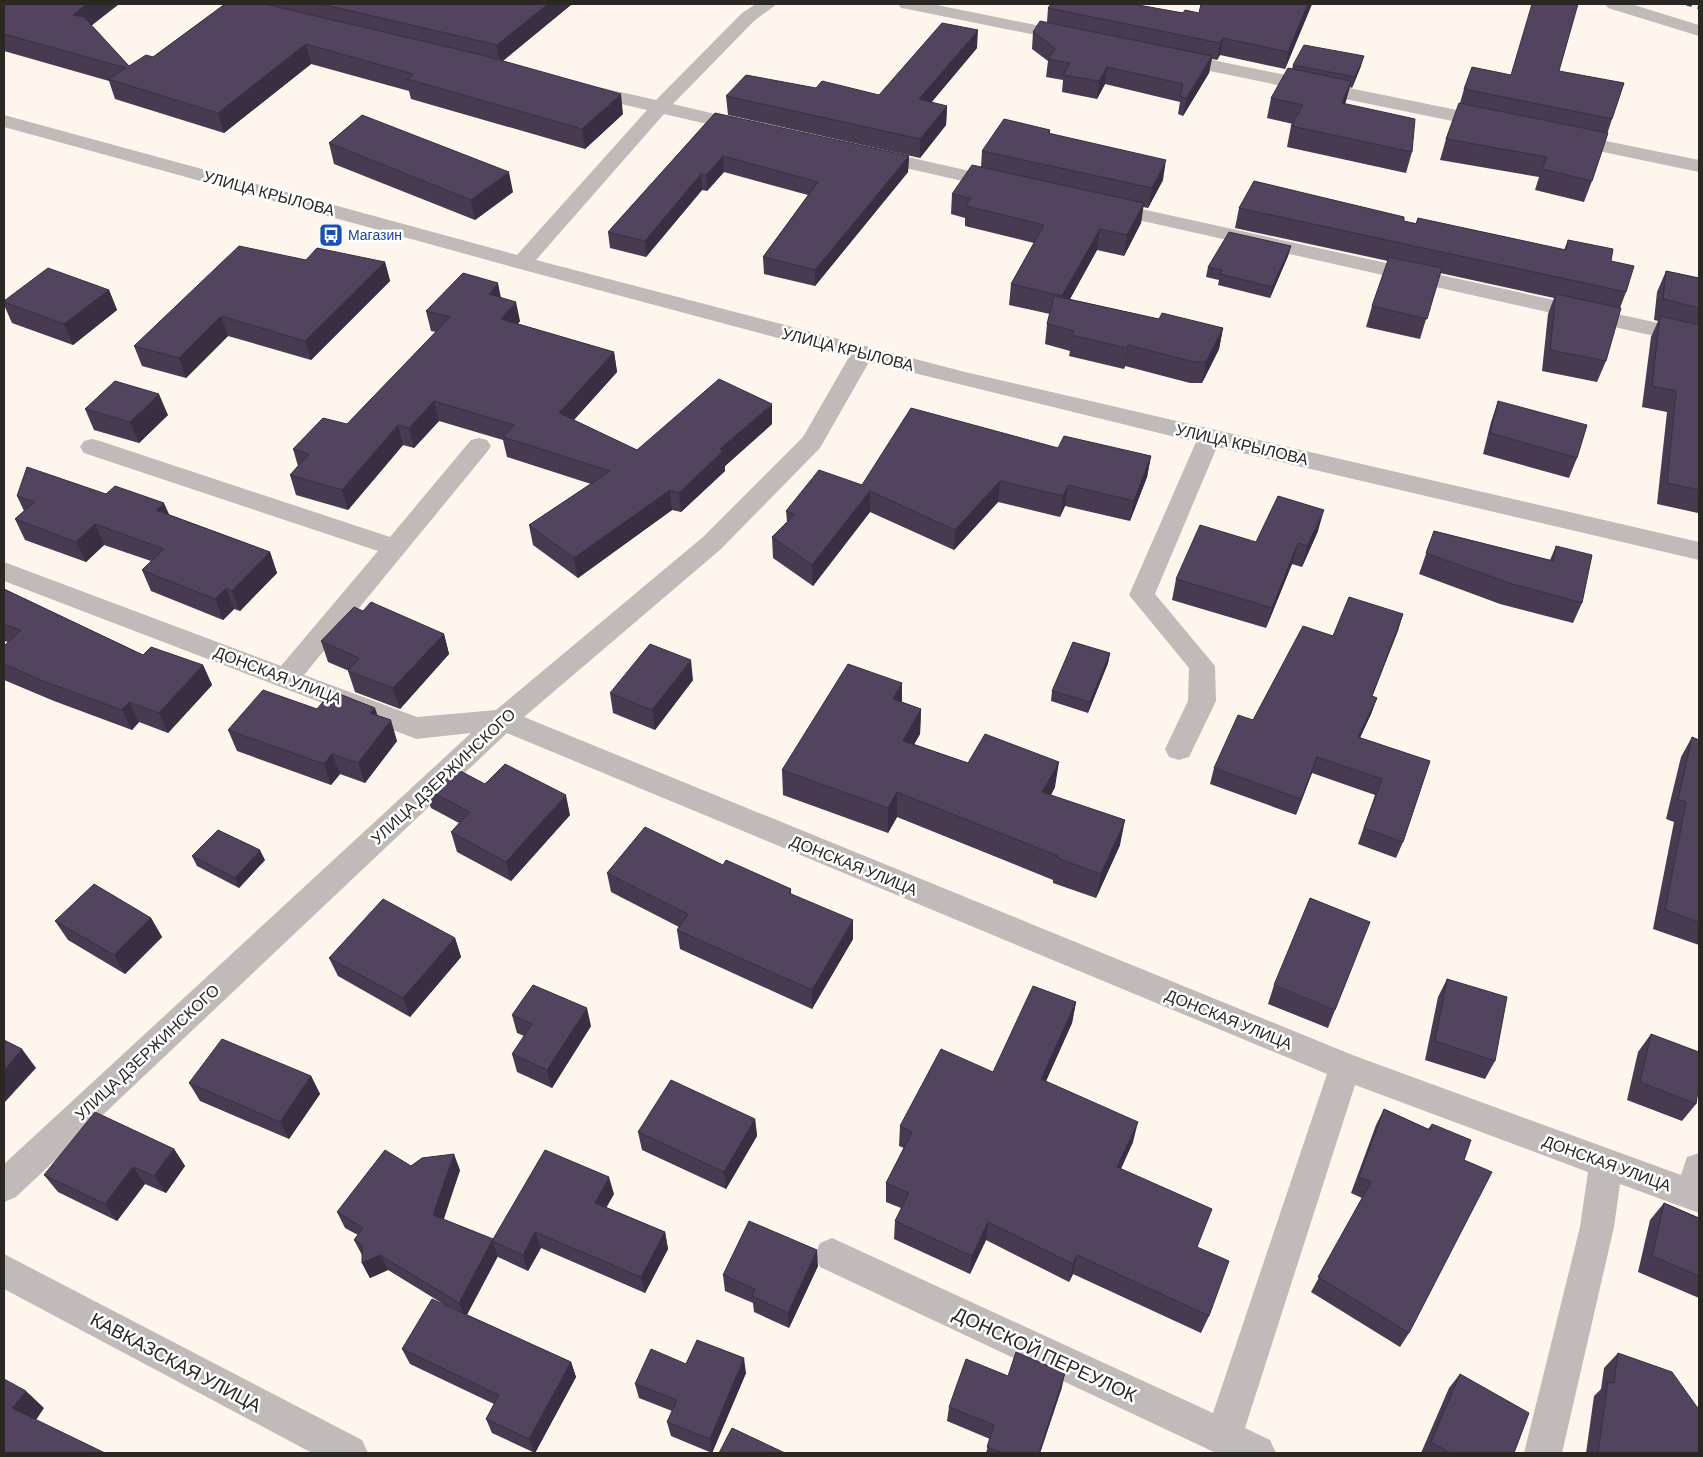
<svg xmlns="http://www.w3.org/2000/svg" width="1703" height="1457" viewBox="0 0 1703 1457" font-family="Barlow,sans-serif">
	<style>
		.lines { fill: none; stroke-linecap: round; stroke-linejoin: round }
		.minor { fill: #c0bab8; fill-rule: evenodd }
		.rail { stroke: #4c4944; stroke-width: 2.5; stroke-dasharray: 6 6; stroke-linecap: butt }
		.wall { fill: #473a51 }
		.shaded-wall { fill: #392f42 }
		.building { fill: #52435e; stroke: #392f42 }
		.labels { text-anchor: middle; stroke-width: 5; stroke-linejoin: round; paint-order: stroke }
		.far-transit-label { font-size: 14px; fill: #164399; stroke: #fff; text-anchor: start }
		.street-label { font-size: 16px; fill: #2b2824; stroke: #fff }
		.near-street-label { font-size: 19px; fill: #2b2824; stroke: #fff }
	</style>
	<rect width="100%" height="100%" fill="#fef6ec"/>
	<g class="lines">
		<path class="minor" d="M756,4h21l-23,17 -81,83 80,19 3,4 -3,4 -7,2 -82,-19 -128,146 429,112 734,170v18l-482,-113 -62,147 60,72 1,35 -27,56 -10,3 -10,-3 -4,-8 23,-48 1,-33 -60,-73 67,-153 -327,-80 -49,86 -99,101 -197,168 831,339 326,119 6,-18 12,-4v60l-79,-29 -6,43 -52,226h-38l56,-226 8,-55 -233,-87 -110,343 25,12 6,13h-60l-396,-186 -5,-12 5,-12 12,-5 381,175 114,-339 -820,-341 -491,464 -12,5v-38l467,-431 -55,6 -10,-4 -402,-154v-19l277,104 97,-115 -294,-98 -4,-6 4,-6 8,-2 8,2 290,96 81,-97 8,-2 8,2 4,6 -4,6 -183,223 113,42 79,-7 207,-173 100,-100 46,-80 -318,-85 -527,-145v-12l513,140 130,-145 -69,-16 -2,-4 2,-4 7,-2 71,16 86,-87z
			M898,4h34l138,28 6,1 3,4 -3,4 -6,1 -163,-33 -6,-1z
			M1605,4h26l68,21v11l-91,-28z
			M1173,52l318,65 7,2 3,4 -3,4 -7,2 -325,-67 -2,-4 2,-4z
			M1567,133l132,27v12l-139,-29 -3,-4 3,-4z
			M873,149l136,31 3,4 -3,4 -7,2 -136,-31 -3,-4 3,-4z
			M1105,201l594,131v14l-601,-135 -3,-4 3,-4z
			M4,1254l358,186 6,13h-56l-308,-164z"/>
		<path class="rail" d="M1686,4l13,4"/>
	</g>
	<path class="wall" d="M4,4h115l-28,22 38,40 24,-9 72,-53h347l-69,57 120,53 -38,35 -174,-50 -2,-8 -98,-27 -87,69 -109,-34 -6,-18 -105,-30z
		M1201,4h111l-27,65 -65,-14 -3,5 -5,-1 -3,14 -26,43 -5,-2 2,-12 -75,-18 -8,15 -35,-7 1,-12 -17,-3 2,-16 -16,-12 1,-17 14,-10 1,-14 151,5z
		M977,48l-46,55 16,3 -1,19 -26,33 -192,-43 -2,-19 90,-8 63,7z
		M1293,65l68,1 -9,22 -2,-1 -5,17 67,48 -6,21 -119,-26 4,-21 2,-2 -26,-6 4,-20 21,-29z
		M1559,71l53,48 -20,62 -8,21 -49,-12 4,-13 -99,-17 6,-21 14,-36 4,-14 47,-14z
		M715,113l194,43 -1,16 -93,114 -51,-12 -1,-17 45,-62 -84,-23 -17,19 -5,-1 -56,67 -36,-9 -2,-16z
		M1050,130v4l113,46 -15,28 -5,-1 -2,16 -17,33 -27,-6 -27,49 89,20 64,9 -4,21 -17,34h-12l-65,-17 -1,3 -55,-13 1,-5 -25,-7 2,-20 3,-10 -41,-9 2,-21 23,-41 -69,-17v-8l-14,-4 1,-20 29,-27 1,-16z
		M329,143l184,49 -38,28 -141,-56z
		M1239,208l165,13 160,29 4,-10 43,21 15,31 -6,16 -14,53 -9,21 -55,-11 6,-57 6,-16 -114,-25 -20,66 -54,-12 6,-21 16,-45 -153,-33z
		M1291,246l-3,10 -18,42 -52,-13 1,-5 -13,-3 2,-10z
		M306,260l79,2 5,19 -79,79 -83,-24 -42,42 -44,-12 -8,-20z
		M1666,271l33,7v234l-1,1 -41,-9 10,-92 -25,-5 9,-70 7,-16 -4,-1 3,-28z
		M109,290l8,20 -44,35 -61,-22 -8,-18v-4z
		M501,297l19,24 -2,3 96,28 3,20 -43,48 63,30 135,-26 -47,42v5l-44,41 -9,-2 -94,68 -45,-33 -4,-20 62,-41 -84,-27 -4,-17 -64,-19 -25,27 -11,-3 -55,65 -52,-15 -6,-20 8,-9 -5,-17 54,-25 89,-92 -5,-1 -5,-20z
		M1498,401l79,57 -8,20 -86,-24 8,-32z
		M85,409l83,6 -29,28 -45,-13z
		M1058,448l93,8 -4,21 -17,44 -65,-15 -5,11 -62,-15 -44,48 -84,-38 -57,74 -40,-28 -1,-21 15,-15 -1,-11 76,-26z
		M106,494l64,21 100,37 7,21 -37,38 -6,-2 -11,11 -72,-29 -9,-21 9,-9 -47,-16 -18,17 -61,-22 -10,-21 9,-8 -7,-15z
		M1318,531l-16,36 -10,-3 -26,64 -94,-28 4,-21z
		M1434,531l116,29 6,-14 26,57 -9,20 -73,-19 -81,-30z
		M4,589l139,66 60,10 9,20 -44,48 -29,-11 -7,8 -78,-29 -50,-21v-34l4,-4 -4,-1z
		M363,611l81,23 5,20 -49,55 -45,-17 -7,-21h1l-21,-9 -7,-21z
		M1403,614l-31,82 5,2 -6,16 -11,24 70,23 -27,81 -7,16 -38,-14 17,-49 -63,-22 -16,42 -86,-31 4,-16 39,-48 80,-84z
		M1110,653l-2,10 -20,50 -37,-12 1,-10z
		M693,680l-38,50 -42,-17 -3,-20z
		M902,683v19l19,7 -1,25 -6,10 54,19 87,24 -4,8 69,50 -24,53 -43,-15v-3l-156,-63 -9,16 -105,-38 -1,-25z
		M317,709l61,7 19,25 -32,42 -25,-9 -9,11 -94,-34 -9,-21z
		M1692,737l7,3v205l-46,-16 21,-107 -8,-3 15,-62z
		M485,784l85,31 -59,66 -54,-29 -6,-20 8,-9 -28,-15 -7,-20z
		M192,856l73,4 -26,28 -42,-22z
		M723,865l68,24v5l62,45 -41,70 -132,-60 -3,-19 2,-3 -68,-35 -4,-19z
		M151,918l11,19 -37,37 -57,-34 -13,-19z
		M455,938l6,19 -51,60 -72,-41 -9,-18z
		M1447,979l48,82 -10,18 -60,-19 13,-63z
		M1274,985l61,25 -7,18 -60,-24z
		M1076,1002l-4,21 -26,58 87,61 -12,27 76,78 12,69 -8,17 -128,-59 -4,8 -83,-42 -16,34 -76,-35 1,-18 6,-13 -15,-6v-19l18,-35 -5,-2 1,-20 93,-54z
		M512,1015l79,11 -39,62 -35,-16 -5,-18 12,-18 -7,-3z
		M1651,1034l45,70 -14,17 -55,-21 11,-48z
		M311,1076l9,18 -31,45 -89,-38 -11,-18z
		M1384,1109l44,20 4,-5 -23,209 -9,14 -89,-55 51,-94 -11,-5 25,-68z
		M755,1119l2,17 -31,53 -84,-39 -4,-18z
		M174,1149l11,17 -19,27 -21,-9 -28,37 -59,-29 -14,-17z
		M411,1166l49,4 -17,49 50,20 121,-45 -8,13 59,25 3,17 -23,44 -104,-45 -13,23 -30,-14v-1l-31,59 104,47 5,15 -41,76 -43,-20 -6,-14 8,-15 -84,-40 -8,-15 43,-44 -57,-35 -18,8 -8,-15v-8l-8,-15 4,-5 -13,-7 -8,-16z
		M1664,1203l35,15v80l-61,-26 12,-52z
		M818,1266l-29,62 -35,-16 -1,-9 -28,-12 -2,-16z
		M1618,1353l79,54 2,46h-113l8,-57 7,-7 3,-21z
		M686,1364l60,9 -34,80 -41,-17 -4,-14 5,-11 -33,-13 -4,-14z
		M1460,1374l54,79h-93l28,-65z
		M1008,1376l54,11 -22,66h-54l4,-14 -43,-18 2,-14z"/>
	<path class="shaded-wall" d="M87,4h32l-39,30 -7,-19z
		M548,4h24l-72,59 -3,-18z
		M1308,4h4l-27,65 3,-17z
		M978,30l-1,18 -59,70 1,-19z
		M1223,38l-3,17 -3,5 3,-17z
		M306,44l5,20 -87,69 -6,-20z
		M1212,56l-3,17 -26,43 3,-17z
		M1364,56l-3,10 -9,22 3,-11z
		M1107,67l-2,17 -8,15 2,-18z
		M1351,81l-5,20 -9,23 5,-21z
		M621,94l2,20 -38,35 -3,-20z
		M947,106l-1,19 -26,33v-19z
		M723,156l1,16 -17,19 -1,-16z
		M909,156l-1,16 -93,114v-16z
		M1166,160l-3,20 -15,28 4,-20z
		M509,172l4,20 -38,28 -4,-20z
		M701,174l1,16 -56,67 -1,-16z
		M1144,203l-3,20 -17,33 3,-21z
		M1100,229l-3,21 -37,67 2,-21z
		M1291,246l-3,10 -18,42 2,-11z
		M385,262l5,19 -79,79 -6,-19z
		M498,283l4,20 -13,-9z
		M109,290l8,20 -44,35 -9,-21z
		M516,302l4,19 -16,18 -3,-20z
		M221,316l7,20 -42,42 -7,-20z
		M1223,328l-4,21 -17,34 4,-21z
		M1128,345l-3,21 -1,3 3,-21z
		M614,352l3,20 -55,61 -3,-20z
		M159,394l9,21 -29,28 -9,-21z
		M434,401l5,20 -25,27 -5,-20z
		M772,404v20l-47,42v5l-44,41 -2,-19 41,-44z
		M398,425l5,20 -55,65 -6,-20z
		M1151,456l-4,21 -17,44 4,-20z
		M1000,481l-2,21 -44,48 1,-20z
		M1068,485l-3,21 -5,11 3,-21z
		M670,490l2,20 -94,68 -4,-20z
		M870,491v21l-57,74 -1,-21z
		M164,503l9,20 -17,-13z
		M1324,510l-6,21 -16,36 5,-21z
		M95,524l9,21 -18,17 -10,-20z
		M1298,543l-6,21 -26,64 6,-20z
		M270,552l7,21 -37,38 -8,-20z
		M226,588l8,21 -11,11 -8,-21z
		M1403,614l-5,17 -32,81 6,-16z
		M444,634l5,20 -49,55 -7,-21z
		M1110,653l-2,10 -20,50 2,-11z
		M691,660l2,20 -38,50 -3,-20z
		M203,665l9,20 -44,48 -9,-20z
		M902,683l-1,26 -8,-10z
		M1377,698l-6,16 -19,40 6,-17z
		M129,702l10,20 -7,8 -10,-20z
		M375,708l7,20 -12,-15z
		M921,709l-1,25 -18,32 1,-25z
		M391,720l6,21 -32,42 -7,-20z
		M332,754l8,20 -9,11 -7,-21z
		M1317,757l-5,16 -16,42 5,-16z
		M1059,762l-4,25 -16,30 3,-25z
		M897,792v25l-9,16v-25z
		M566,795l4,20 -59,66 -5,-19z
		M1125,820l-5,25 -24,53 5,-24z
		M260,850l5,10 -26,28 -4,-10z
		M151,918l11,19 -37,37 -11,-19z
		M853,920v19l-41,70v-19z
		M455,938l6,19 -51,60 -7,-19z
		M1076,1002l-4,21 -34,76 3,-20z
		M587,1008l4,18 -39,62 -5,-18z
		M22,1049l14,19 -32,35v-33z
		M311,1076l9,18 -31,45 -9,-17z
		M755,1119l2,17 -31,53 -2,-17z
		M1138,1122l-5,20 -21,45 5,-20z
		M174,1149l11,17 -19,27 -12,-17z
		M454,1154l6,16 -20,61 -7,-16z
		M133,1167l12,17 -28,37 -12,-17z
		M609,1177l5,17 -14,25 -5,-16z
		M988,1222l-2,18 -16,34 2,-18z
		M535,1232l6,16 -13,23 -5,-16z
		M665,1232l3,17 -23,44 -4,-16z
		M492,1241l6,15 -33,61 -6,-14z
		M817,1250l1,16 -29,62 -1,-15z
		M380,1255l8,15 -18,8 -8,-15z
		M1077,1255l-4,19 -4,8 4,-18z
		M744,1358l2,15 -34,80 -2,-14z
		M571,1362l5,15 -41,76 -6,-14z
		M1065,1373l-3,14 -22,66h-1z
		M26,1391l18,17 -12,18 -20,-18z"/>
	<path class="building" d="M4,4h83l-14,11 11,2 45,49 17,-11 7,2 72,-53h40l217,51 139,39 -39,35 -175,-50 6,-5 -107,-30 -88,69 -110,-34 18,-11 -122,-34z
		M321,4h227l-51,41z
		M1051,4h82l50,9 2,-3 14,3 2,-9h107l-20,48 -65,-14 -3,5 -172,-35z
		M1532,4h46l-19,67 65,12 -12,36 -148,-30 8,-22 39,8z
		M1040,21l172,35 -26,43 -6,-3 3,-12 -76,-17 -8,14 -36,-6 7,-12 -22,-4 7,-11 -22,-16z
		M942,23l36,7 -59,69 28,7 -27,33 -194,-43 20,-21 70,13 6,-7 57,14z
		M1304,45l60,11 -9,21 -62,-12z
		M1288,68l63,13 -9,22 73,16 -3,33 -121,-26 12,-21 -32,-7z
		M1459,103l149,30 -16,48 -50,-12 5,-12 -101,-18z
		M715,113l194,43 -94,114 -52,-13 55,-75 -95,-26 -17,19 -5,-1 -56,67 -37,-9z
		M362,115l147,57 -38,28 -142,-57z
		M1004,119l46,11 -2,3 118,27 -14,28 -170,-37z
		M972,165l172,38 -17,32 -27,-6 -38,67 -51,-12 33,-59 -78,-19 5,-8 -19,-4z
		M1254,181l150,36v4l12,3 2,-6 148,32 2,-10 45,9 -2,12 23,5 -8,26 -387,-84z
		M1229,232l62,14 -19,41 -52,-13 2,-4 -14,-3z
		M239,246l67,14 11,-12 68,14 -80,79 -84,-25 -42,42 -45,-12z
		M1389,257l53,11 -15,51 -55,-13z
		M48,268l61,22 -45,34 -60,-22v-1z
		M1666,271l33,7v30l-36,-9z
		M463,273l35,10 -9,11 27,8 -15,17 113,33 -55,61 78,37 82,-71 53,25 -52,45 3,2 -44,42 -9,-3 -96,68 -45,-33 81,-54 -107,-34 11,-12 -80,-24 -25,27 -11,-3 -56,65 -52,-15 19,-21 -16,-5 30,-31 24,6 103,-107 -24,-6z
		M1556,294l65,14 -15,53 -56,-11z
		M1054,296l105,23 3,-6 61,15 -17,34h-12l-66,-17 -1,3 -56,-13 3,-4 -27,-7z
		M1660,316l39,9v165l-32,-7 9,-92 -24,-5z
		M115,381l44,13 -29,28 -45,-13z
		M1498,401l89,24 -10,33 -87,-25z
		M911,408l147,40 6,-12 87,20 -17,45 -66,-16 -5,11 -63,-15 -45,49 -85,-39 -58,74 -40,-28 23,-23 -9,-3 33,-41 43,15z
		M27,467l79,27 9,-8 49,17 -8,7 114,42 -38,39 -6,-3 -11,11 -73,-29 22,-21 -69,-25 -19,18 -61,-23 19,-17 -17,-6z
		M1278,496l46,14 -17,36 -9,-3 -26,65 -96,-29 24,-54 56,17z
		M1434,531l119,30 3,-15 36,9 -10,48 -73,-20 -83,-30z
		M4,589l139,66 8,-8 52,18 -44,48 -30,-11 -7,8 -79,-29 -39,-17v-18l17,-16 -17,-6z
		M1349,597l54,17 -31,82 5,2 -19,39 72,24 -27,81 -39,-14 18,-49 -65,-22 -16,42 -87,-31 24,-53 15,5 50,-94 30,10z
		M371,602l73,32 -51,54 -45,-17 11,-13 -38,-17 33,-34 9,4z
		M1073,642l37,11 -20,49 -38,-11z
		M650,644l41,16 -39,50 -42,-17z
		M848,664l54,19 -9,16 28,10 -18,32 65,22 17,-29 74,28 -17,30 83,28 -24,54 -44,-16 1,-2 -161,-64 -9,16 -106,-38z
		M263,690l54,19 15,-18 43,17 -5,5 21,7 -33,43 -26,-9 -8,10 -96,-34z
		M1692,737l7,3v182l-34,-12 21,-108 -8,-3z
		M505,764l61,31 -60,67 -55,-30 19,-20 -46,-24 25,-23 36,19z
		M645,827l78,38 3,-5 65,29 -2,4 64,27 -41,70 -135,-60 11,-16 -81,-41z
		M218,830l42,20 -25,28 -43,-22z
		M94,884l57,34 -37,37 -59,-34z
		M1310,898l60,24 -35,88 -61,-25z
		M383,899l72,39 -52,60 -74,-40z
		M1447,979l60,18 -12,64 -60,-20z
		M533,985l54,23 -40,62 -35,-16 20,-30 -20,-9z
		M1033,986l43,16 -35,77 97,43 -21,45 95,42 -15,38 32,14 -20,55 -132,-61 -4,9 -85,-42 -16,34 -77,-35 14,-28 -23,-10 26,-51 -12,-6 41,-77 52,23z
		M1651,1034l48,18v33l-3,19 -56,-22z
		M222,1039l89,37 -31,46 -91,-39z
		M4,1040l18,9 -18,21z
		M671,1080l84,39 -31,53 -86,-40z
		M1384,1109l46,21 2,-6 39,16 -7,20 28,12 -83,161 -91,-56 53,-95 -12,-5z
		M95,1112l79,37 -20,27 -21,-9 -28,37 -61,-29z
		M385,1150l26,16 11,-8 32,-4 -21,61 60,24 -34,64 -79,-48 -18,8v-18l-8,-5 9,-12 -26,-16z
		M545,1150l64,27 -14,26 70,29 -24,45 -106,-45 -12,23 -31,-14z
		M1664,1203l35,15v58l-47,-20z
		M749,1221l68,29 -29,63 -36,-17 3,-7 -32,-14z
		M432,1299l139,63 -42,77 -43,-20 13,-24 -97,-46z
		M697,1340l47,18 -34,81 -43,-17 10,-22 -42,-16 16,-35 35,15z
		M1016,1352l49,21 -26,80h-37l-15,-6 7,-22 -45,-18 17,-48 42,17z
		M1618,1353l54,19 25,35 2,1v45h-101l10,-71 6,1z
		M1460,1374l69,39 -15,40h-64l-19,-11z
		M4,1379l22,12 -14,17 93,45h-101z
		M732,1428l53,25h-66z"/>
	<defs>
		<g id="bus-square" transform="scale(1.25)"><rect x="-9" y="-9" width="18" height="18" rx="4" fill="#1a4fb4" stroke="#fff"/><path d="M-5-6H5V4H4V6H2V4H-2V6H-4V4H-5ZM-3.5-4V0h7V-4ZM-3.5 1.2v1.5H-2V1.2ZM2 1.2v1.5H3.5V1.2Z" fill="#fff"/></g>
	</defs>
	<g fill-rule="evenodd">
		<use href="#bus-square" x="331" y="235"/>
	</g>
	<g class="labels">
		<g class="far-transit-label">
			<text x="348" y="240">Магазин</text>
		</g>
		<g class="street-label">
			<text transform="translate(269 193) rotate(15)" y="6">УЛИЦА КРЫЛОВА</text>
			<text transform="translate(848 349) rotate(14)" y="6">УЛИЦА КРЫЛОВА</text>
			<text transform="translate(1242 444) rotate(13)" y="6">УЛИЦА КРЫЛОВА</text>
			<text transform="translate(278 675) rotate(21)" y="6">ДОНСКАЯ УЛИЦА</text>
			<text transform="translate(443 776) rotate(-43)" y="6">УЛИЦА ДЗЕРЖИНСКОГО</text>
			<text transform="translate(854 865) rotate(22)" y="6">ДОНСКАЯ УЛИЦА</text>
			<text transform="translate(1229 1019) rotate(22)" y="6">ДОНСКАЯ УЛИЦА</text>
			<text transform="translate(147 1052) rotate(-43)" y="6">УЛИЦА ДЗЕРЖИНСКОГО</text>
			<text transform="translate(1607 1163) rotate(20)" y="6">ДОНСКАЯ УЛИЦА</text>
		</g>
		<g class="near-street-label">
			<text transform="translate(1045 1354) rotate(25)" y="7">ДОНСКОЙ ПЕРЕУЛОК</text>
			<text transform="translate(176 1362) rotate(28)" y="7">КАВКАЗСКАЯ УЛИЦА</text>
		</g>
	</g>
	<rect width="1703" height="1457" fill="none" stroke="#2b2824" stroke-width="10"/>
</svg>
